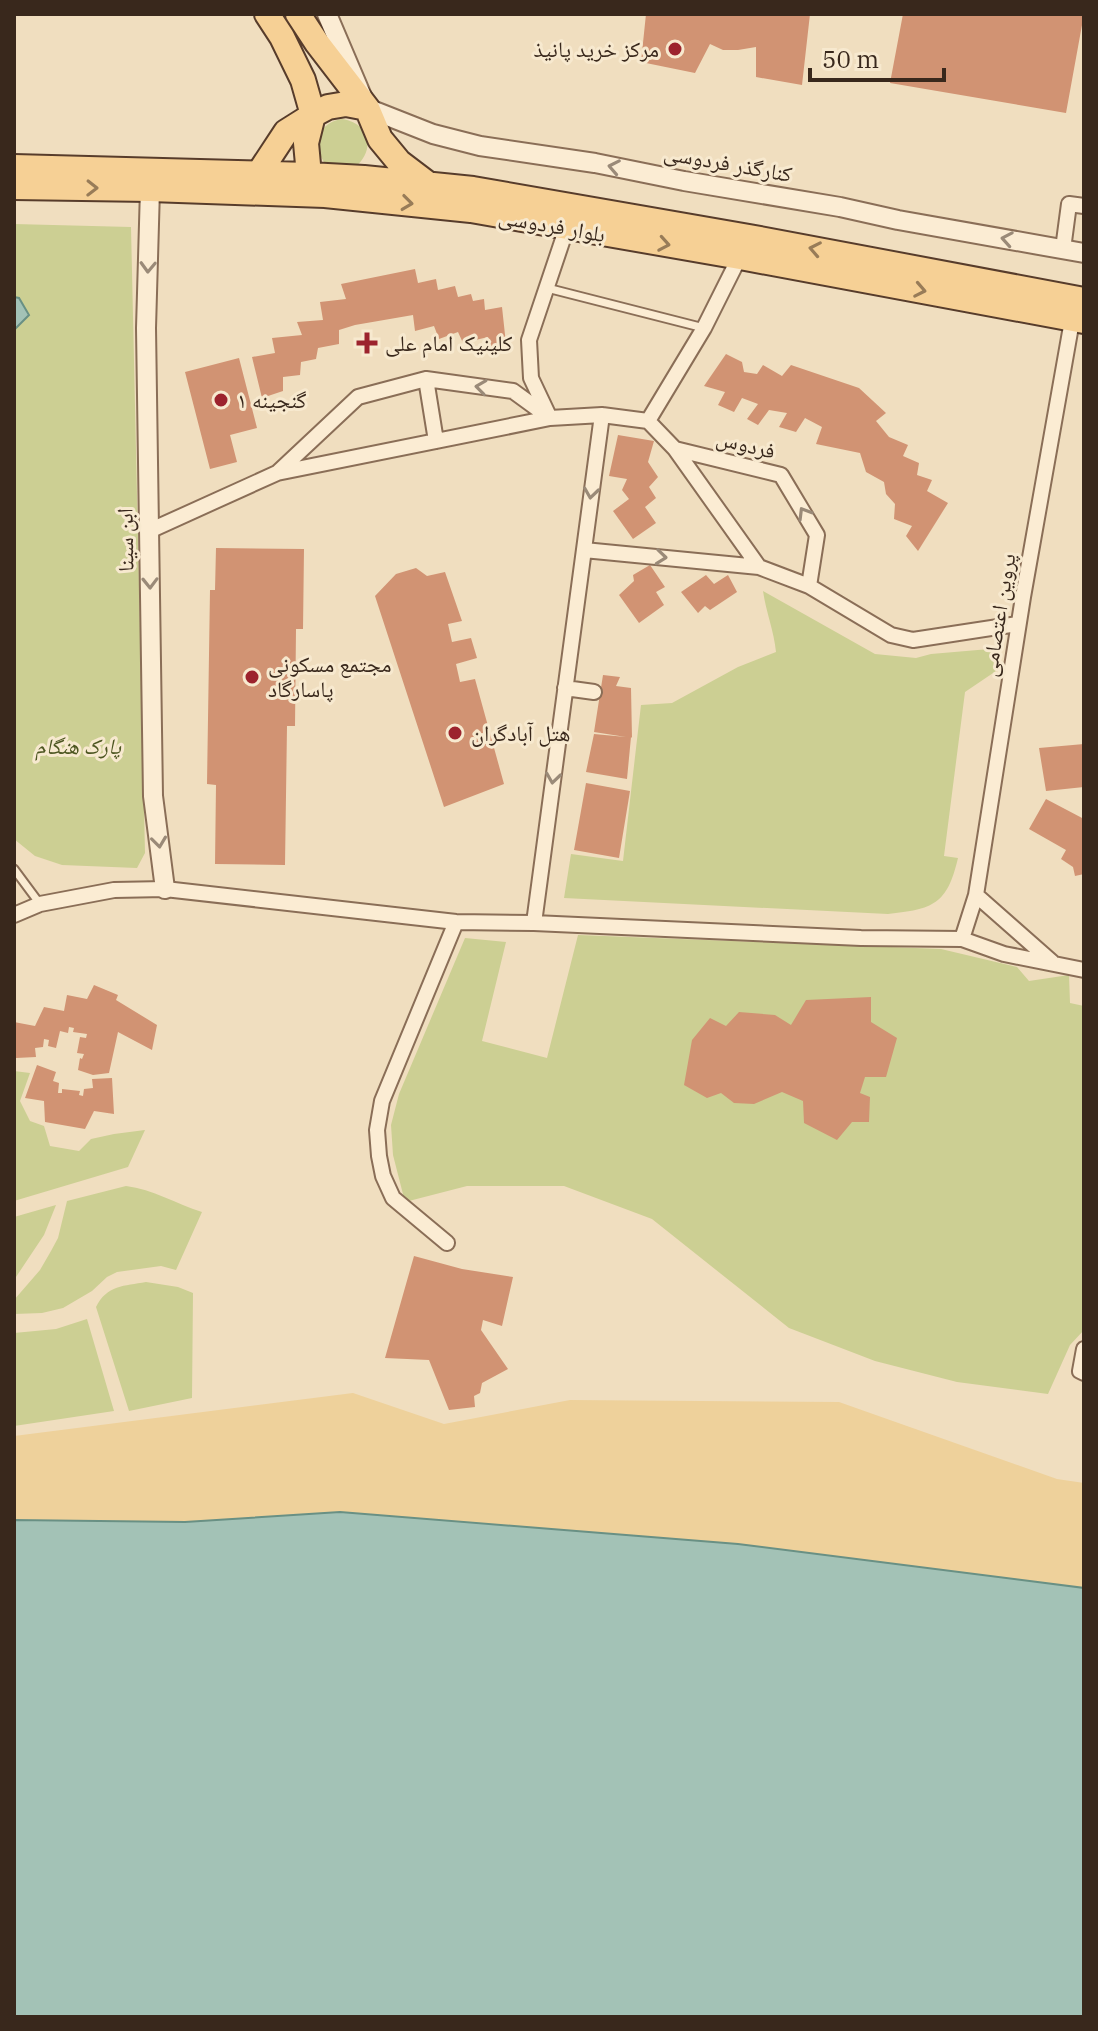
<svg xmlns="http://www.w3.org/2000/svg" width="1098" height="2031" viewBox="0 0 1098 2031" font-family="'IBM Plex Serif','Noto Naskh Arabic',serif">
	<style>
		.green { fill: #cccf93 }
		.sand { fill: #eed19b }
		.water { fill: #a3c2b6; stroke: #699084; stroke-width: 2 }
		.building { fill: #d19373 }
		.lines { fill: none; stroke-linecap: round; stroke-linejoin: round }
		.service-casing { stroke: #8a6e57; stroke-width: 11 }
		.minor-casing { stroke: #8a6e57; stroke-width: 18 }
		.tertiary-casing { stroke: #8a6e57; stroke-width: 22 }
		.primary-casing { stroke: #573c2b; stroke-width: 28 }
		.service { stroke: #fbecd3; stroke-width: 7 }
		.minor { stroke: #fbecd3; stroke-width: 14 }
		.tertiary { stroke: #fbecd3; stroke-width: 18 }
		.primary { stroke: #f6d095; stroke-width: 24 }
		.oneway { stroke: #9a8a78 }
		.oneway2 { stroke: #987c58 }
		.poi-dot { fill: #9c232d; stroke: #f7e9cf; stroke-width: 3 }
		.labels { text-anchor: middle; stroke-width: 6; stroke-linejoin: round; paint-order: stroke }
		.poi-label { font-size: 22px; fill: #39281c; stroke: #f7e9cf; text-anchor: start }
		.street-label { font-size: 22px; fill: #39281c; stroke: #f7e9cf }
		.park-label { font-size: 22px; font-style: italic; fill: #4d5621; stroke: #f7e9cf }
	</style>
	<rect width="100%" height="100%" fill="#f0debf"/>
	<path class="green" d="M342,119c28,4 34,31 13,48l-31,-5c-13,-19 -4,-40 18,-43z
		M14,224l117,3 14,626 -8,15 -75,-3 -27,-9 -21,-17z
		M763,591l112,63 41,4 15,-4 70,-6 -2,21 -34,23 -21,164 14,2c-11,47 -25,51 -70,56l-324,-16 7,-44 52,7 18,-156 31,-2 66,-36 38,-15c-2,-21 -10,-40 -13,-61z
		M578,935l363,14 76,18 12,14 40,-6 1,28 14,3v324l-14,15 -22,49 -91,-12 -82,-21 -86,-33 -137,-109 -88,-33h-97l-62,16 -12,-47 -2,-30 8,-31 66,-156 41,4 -24,99 65,17z
		M14,1071l16,2 -10,28 10,20 14,5 6,20 29,5 12,-12 23,-5 31,-4 -17,37 -114,34z
		M126,1186c27,3 50,18 76,26l-26,58 -15,-4 -44,6 -10,5 -15,14 -29,17 -21,5 -28,1v-14l26,-30 11,-19 7,-13 9,-37z
		M56,1205l-12,30 -30,45v-63z
		M146,1282l32,5 15,6 -1,105 -63,13 -33,-104c11,-22 28,-21 50,-25z
		M87,1319l27,92 -100,15v-93l42,-4z"/>
	<path class="sand" d="M353,1393l91,31 126,-24 269,2 218,77 27,4v105l-346,-44 -398,-32 -155,10 -171,-2v-84z"/>
	<path class="water" d="M14,297l5,1 10,17 -15,15z
		M340,1512l398,32 346,44v429h-1070v-497l171,2z"/>
	<path class="building" d="M646,14h164l-8,71 -46,-8v-30l-18,3h-15l-13,-6 -15,29 -54,-11z
		M903,14h181l-18,99 -176,-30z
		M415,269l3,14 18,-4 2,11 17,-4 3,11 13,-3 2,7 11,-2 1,11 17,-3 4,37 -16,3 -2,-10 -25,6 -5,-11 -19,7 -5,-13 -19,5 -2,-16 -58,10 -16,5v14l-21,4 -2,11 -15,3 -1,13 -17,2v14l-21,7 -10,-41 23,-4 -3,-15 30,-3 -5,-13 26,-2 -3,-18 26,-3 -5,-15z
		M726,354l16,8 2,10 13,2 6,-9 19,11 9,-11 68,23 27,25 -10,8 13,16 19,8 -5,11 16,7 -2,12 15,5 -5,11 21,12 -30,48 -12,-15 6,-10 -18,-7 1,-15 -9,-10 -2,-12 -18,-10 -6,-19 -44,-9 6,-17 -17,-9 -9,14 -17,-5 8,-14 -18,-3 -11,15 -11,-6 11,-15 -16,-6 -8,14 -16,-7 7,-13 -21,-6z
		M239,358l18,70 -27,7 7,27 -27,7 -25,-97z
		M618,435l36,6 -6,21 10,15 -9,10 7,11 -11,9 11,16 -23,16 -20,-28 16,-12 -7,-9 5,-11 -18,-3z
		M216,548l88,1 -1,80h-7l-1,97h-8l-2,139 -70,-1 1,-79 -9,-1 3,-194h5z
		M650,565l15,22 -9,5 8,13 -25,18 -20,-28 15,-14 -1,-6z
		M416,568l11,8 18,-4 17,49 -14,3 4,18 19,-4 6,20 -21,6 4,18 15,-3 29,105 -60,23 -69,-211 21,-22z
		M706,575l8,9 14,-9 9,17 -27,18 -5,-4 -7,7 -17,-21z
		M603,675l17,2 -4,9 15,2 1,50 -1,-1 -4,42 -41,-7 8,-38 32,3 -32,-5z
		M1084,744v43l-38,4 -7,-43z
		M586,783l44,8 -11,67 -45,-8z
		M1046,799l38,20v55l-9,2 -2,-9 -12,-8 5,-9 -37,-21z
		M94,985l24,10 -2,5 41,25 -5,25 -34,-18 -9,41 -16,2 -15,-5 2,-12 2,1 2,-5 -7,-1 3,-16 6,1 1,-4 -14,-2 1,-4 -5,-1 -1,6 -8,-2 -4,17 -8,-2 1,-6 -5,-1 -1,8 -8,1 1,9 -20,1 -2,-36 21,4 9,-19 20,4 3,-16 20,4z
		M871,997v25l26,16 -11,39h-21l-5,16 10,4 -1,25h-17l-15,18 -33,-17 -1,-22 -21,-9 -28,12 -20,-1 -13,-10 -14,5 -23,-13 8,-45 18,-22 16,8 13,-14 36,3 16,10 15,-25z
		M37,1065l19,7 -3,9 6,2 -1,10h4v-4l18,2 -1,4 4,1 1,-7 9,-1 -1,-9 20,-1 2,36 -20,-3 -9,18 -40,-7 -1,-21 -19,-3z
		M414,1256l48,13 51,8 -11,49 -19,-6 -2,10 27,39 -26,14 -2,10 -6,3 1,11 -26,3 -20,-50 -44,-2z"/>
	<g class="lines">
		<g class="service-casing">
			<path id="service" d="M547,288l157,40
				M14,869l26,35"/>
		</g>
		<g class="minor-casing">
			<path id="minor" d="M1063,249l6,-45 15,2
				M426,379l10,62
				M548,414l-17,-36 -2,-38 38,-113
				M648,421l56,-93 38,-76
				M675,449l106,26 36,60 -8,51
				M277,473l81,-76 68,-18 87,12 37,27
				M149,531l128,-58 273,-55 52,-3 46,6 27,28 84,118 50,19 82,49 22,5 105,-16
				M584,550l175,17
				M565,688l29,4
				M976,895l76,67
				M14,915l26,-11 74,-14 51,-1 291,33 78,1 327,15 101,1 42,15 80,16
				M534,923l68,-508
				M962,939l14,-44 47,-298 50,-282
				M447,1243l-54,-45 -10,-22 -4,-20 -2,-26 5,-29 74,-179
				M1084,1349l-4,22 4,2"/>
		</g>
		<g class="tertiary-casing">
			<path id="tertiary" d="M327,14l40,94 66,26 47,12 115,17 89,18 156,26 58,13 186,33
				M150,189l-4,139 7,468 12,93"/>
		</g>
		<g class="primary-casing">
			<path id="primary" d="M267,14l15,23 21,43 10,35 -7,28 3,32 8,10
				M298,14l19,29 50,65 13,31 19,23 29,22
				M14,167l295,8 55,3 109,11 276,48 335,63
				M259,173l27,-41 27,-17 15,-8 18,-3 21,4
				M14,187l136,2 175,6 146,15 269,47 344,64"/>
		</g>
		<use href="#service" class="service"/>
		<use href="#minor" class="minor"/>
		<use href="#tertiary" class="tertiary"/>
		<use href="#primary" class="primary"/>
	</g>
	<defs><path id="oneway-chevron" d="M-2-3.5L2.5 0L-2 3.5" fill="none" stroke-width="1.6" stroke-linecap="round" stroke-linejoin="round" transform="scale(2)"/></defs>
	<g class="oneway">
		<use href="#oneway-chevron" transform="translate(614 167) rotate(-169)"/>
		<use href="#oneway-chevron" transform="translate(1007 239) rotate(-170)"/>
		<use href="#oneway-chevron" transform="translate(148 267) rotate(92)"/>
		<use href="#oneway-chevron" transform="translate(481 387) rotate(-172)"/>
		<use href="#oneway-chevron" transform="translate(591 493) rotate(98)"/>
		<use href="#oneway-chevron" transform="translate(804 513) rotate(-121)"/>
		<use href="#oneway-chevron" transform="translate(661 557) rotate(6)"/>
		<use href="#oneway-chevron" transform="translate(150 583) rotate(89)"/>
		<use href="#oneway-chevron" transform="translate(553 778) rotate(98)"/>
		<use href="#oneway-chevron" transform="translate(159 842) rotate(83)"/>
	</g>
	<g class="oneway2">
		<use href="#oneway-chevron" transform="translate(92 188) rotate(1)"/>
		<use href="#oneway-chevron" transform="translate(407 203) rotate(7)"/>
		<use href="#oneway-chevron" transform="translate(664 244) rotate(10)"/>
		<use href="#oneway-chevron" transform="translate(815 249) rotate(-169)"/>
		<use href="#oneway-chevron" transform="translate(920 290) rotate(11)"/>
	</g>
	<g class="poi-dot">
		<circle cx="675" cy="49" r="8"/>
		<path d="M363 331h8v8h8v8h-8v8h-8v-8h-8v-8h8z"/>
		<circle cx="221" cy="400" r="8"/>
		<circle cx="252" cy="677" r="8"/>
		<circle cx="455" cy="733" r="8"/>
	</g>
	<g class="labels">
		<g class="poi-label">
			<text x="659" y="57" text-anchor="end">مرکز خرید پانیذ</text>
			<text x="385" y="351">کلینیک امام علی</text>
			<text x="237" y="408">گنجینه ۱</text>
			<text x="268" y="672">مجتمع مسکونی<tspan x="268" dy="25">پاسارگاد</tspan></text>
			<text x="471" y="741">هتل آبادگران</text>
		</g>
		<g class="street-label">
			<text transform="translate(728 163) rotate(10)" y="8">کنارگذر فردوسی</text>
			<text transform="translate(552 225) rotate(10)" y="8">بلوار فردوسی</text>
			<text transform="translate(746 444) rotate(14)" y="8">فردوس</text>
			<text transform="translate(125 540) rotate(-91)" y="8">ابن سینا</text>
			<text transform="translate(998 615) rotate(-81)" y="8">پروین اعتصامی</text>
		</g>
		<g class="park-label">
			<text x="78" y="754">پارک هنگام</text>
		</g>
	</g>
	<rect width="1098" height="2031" fill="none" stroke="#39281c" stroke-width="32"/>
	<path d="M810 68v12h134v-12" fill="none" stroke="#39281c" stroke-width="4"/>
	<text x="822" y="68" font-size="24" fill="#39281c" stroke="#f7e9cf" stroke-width="6" paint-order="stroke">50 m</text>
</svg>
